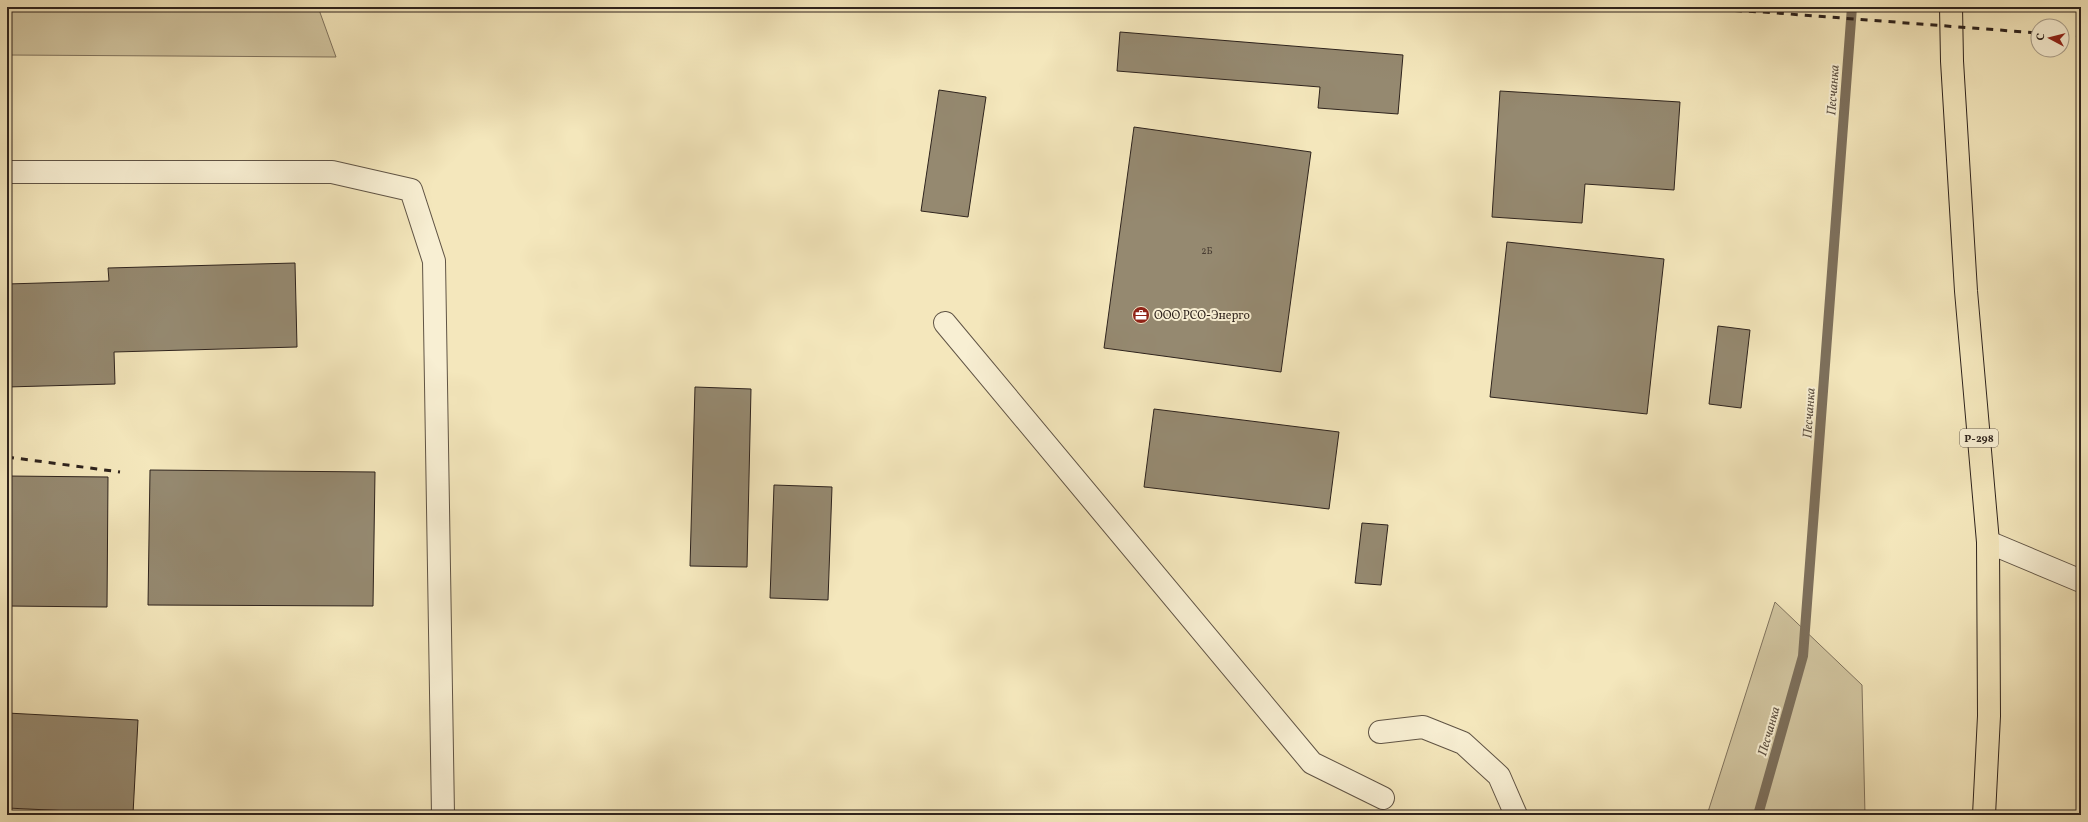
<svg xmlns="http://www.w3.org/2000/svg" width="2088" height="822" viewBox="0 0 2088 822" font-family="Vollkorn,serif">
	<style>
		.green { fill: #d2c6a1; stroke: #80745f }
		.lines { fill: none; stroke-linecap: round; stroke-linejoin: round }
		.stream { stroke: #7d705c; stroke-width: 10 }
		.building { fill: #958970; stroke: #2e231d }
		.minor-casing { stroke: #605445; stroke-width: 24 }
		.highway-casing { stroke: #2e231d; stroke-width: 24 }
		.minor { stroke: #f8efd3; stroke-width: 22 }
		.highway { stroke: #f4e7bc; stroke-width: 22 }
		.rail { stroke: #2e231d; stroke-width: 3; stroke-dasharray: 7 7; stroke-linecap: butt }
		.labels { text-anchor: middle; stroke-width: 4; stroke-linejoin: round; paint-order: stroke }
		.number-label { font-size: 10px; fill: #483c32 }
		.shield { fill: #f8efd3; stroke: #6b6054; stroke-width: 1 }
		.shield-label { font-size: 11px; font-weight: bold; fill: #2e231d }
		.poi-label { font-size: 12px; fill: #2e231d; stroke: #f8efd3; text-anchor: start }
		.water-label { font-size: 13px; font-style: italic; fill: #5c5042; stroke: #f8efd3 }
	</style>
	<rect width="100%" height="100%" fill="#f4e7bc"/>
	<filter id="stains"><feTurbulence type="fractalNoise" baseFrequency=".005" numOctaves="4"/><feColorMatrix values="0 0 0 0 .2 0 0 0 0 .09 0 0 0 0 .02 0 0 0 .5 -.17"/></filter>
	<radialGradient id="worn" r=".72"><stop offset=".6" stop-color="#630" stop-opacity="0"/><stop offset="1" stop-color="#630" stop-opacity=".3"/></radialGradient>
	<path class="green" d="M7,7h311l18,50 -329,-2z
		M1775,602l87,83 3,130h-158z"/>
	<g class="lines">
		<path class="stream" d="M1758,815l45,-159 49,-649"/>
	</g>
	<path class="building" d="M1120,32l283,23 -5,59 -80,-6 2,-21 -203,-16z
		M939,90l47,7 -18,120 -47,-6z
		M1500,91l180,11 -6,88 -89,-6 -3,39 -90,-6z
		M1134,127l177,25 -30,220 -177,-24z
		M1507,242l157,17 -17,155 -157,-17z
		M295,263l2,84 -183,5 1,32 -108,3v-103l102,-3 -1,-13z
		M1718,326l32,4 -9,78 -32,-4z
		M695,387l56,2 -4,178 -57,-1z
		M1154,409l185,23 -10,77 -185,-22z
		M150,470l225,2 -2,134 -225,-1z
		M7,476l101,1 -1,130 -100,-1z
		M774,485l58,2 -4,113 -58,-2z
		M1362,523l26,2 -7,60 -26,-2z
		M7,713l131,7 -5,94 -126,-6z"/>
	<g class="lines">
		<g class="minor-casing">
			<path id="minor" d="M7,172h325l79,18 23,71 9,554
				M945,323l367,440 71,35
				M1988,542l93,39
				M1380,732l43,-5 40,16 36,33 17,39"/>
		</g>
		<g class="highway-casing">
			<path id="highway" d="M1951,7l1,54 14,230 22,251 1,174 -5,99"/>
		</g>
		<use href="#minor" class="minor"/>
		<use href="#highway" class="highway"/>
		<path class="rail" d="M1665,7l98,5 275,21
			M2062,35l19,1
			M7,457l113,15"/>
	</g>
	<defs>
		<g id="office-disc" transform="scale(0.9)"><circle r="9.5" fill="#8f2418" stroke="#f8efd3"/><path d="M-6-3h4V-5.5h4V-3h4V5H-6ZM-1-4.5V-3h2v-1.5ZM-6 0V1H6V0Z" fill="#fff"/></g>
	</defs>
	<g fill-rule="evenodd">
		<use href="#office-disc" x="1141" y="315"/>
	</g>
	<g class="labels">
		<g class="number-label">
			<text x="1207" y="254">2Б</text>
		</g>
		<rect class="shield" x="1960" y="429" width="38" height="18" rx="3"/>
		<g class="shield-label">
			<text x="1979" y="442">Р-298</text>
		</g>
		<g class="poi-label">
			<text x="1154" y="319">ООО РСО-Энерго</text>
		</g>
		<g class="water-label">
			<text transform="translate(1832 90) rotate(-86)" y="5">Песчанка</text>
			<text transform="translate(1808 413) rotate(-86)" y="5">Песчанка</text>
			<text transform="translate(1768 731) rotate(-74)" y="5">Песчанка</text>
		</g>
	</g>
	<rect width="2088" height="822" fill="none" stroke="#f4e7bc" stroke-width="24"/>
	<rect x="8" y="8" width="2072" height="806" fill="none" stroke="#2e231d" stroke-width="2"/>
	<rect x="12" y="12" width="2064" height="798" fill="none" stroke="#2e231d"/>
	<g transform="translate(2050 38) rotate(277)"><circle r="19" fill="#f8efd3" stroke="#a79d8a"/>
	<path d="M0-3L7 15L0 10L-7 15Z" fill="#8f2418"/>
	<text y="-6" font-size="11" font-weight="bold" text-anchor="middle" fill="#2e231d">С</text>
	</g>
	<rect width="100%" height="100%" filter="url(#stains)"/>
	<rect width="100%" height="100%" fill="url(#worn)"/>
</svg>
